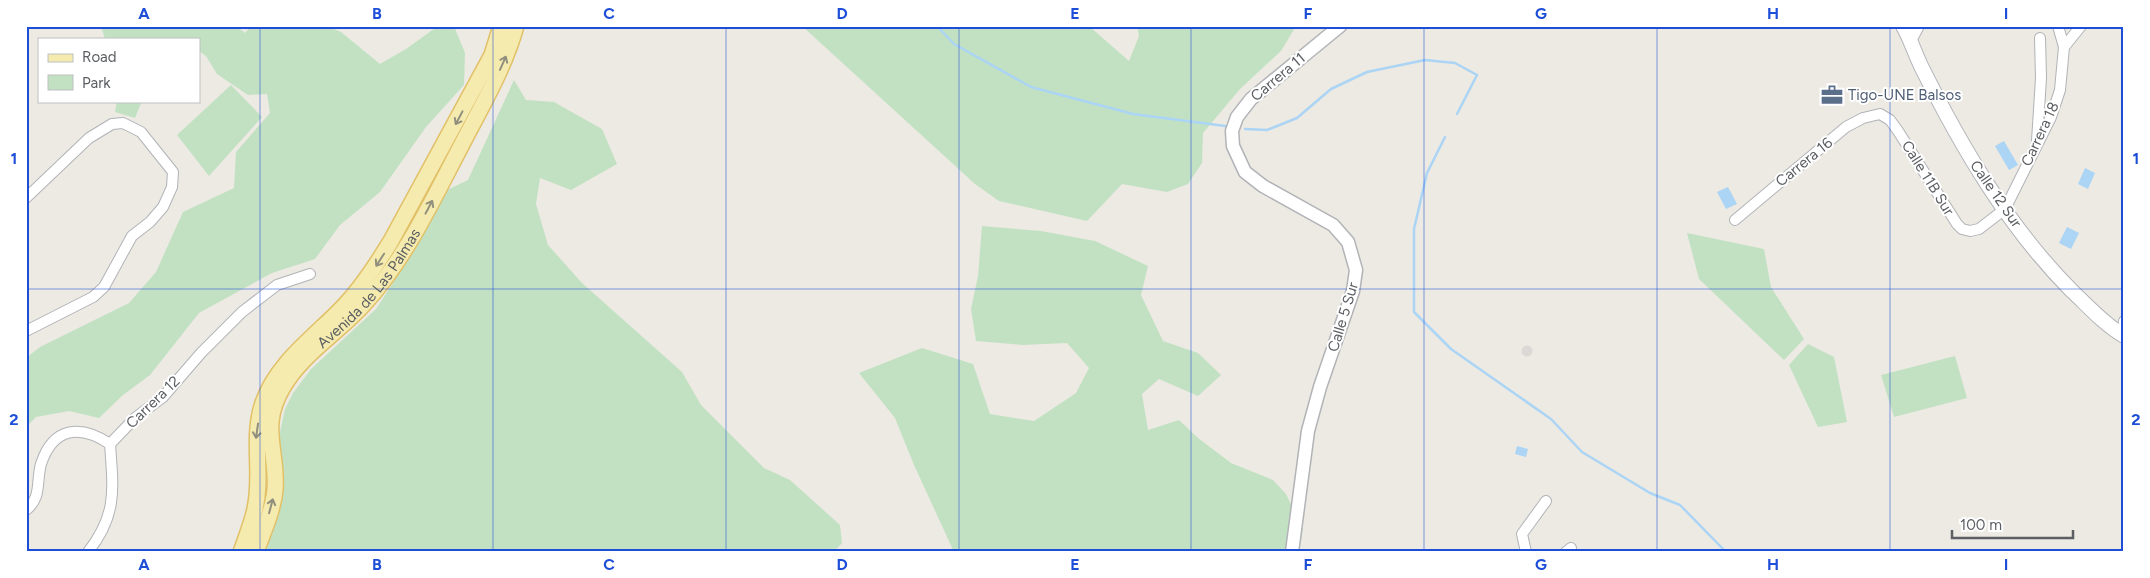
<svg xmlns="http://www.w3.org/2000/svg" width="2150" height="578" viewBox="0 0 2150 578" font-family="Figtree,sans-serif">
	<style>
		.industrial { fill: #dbd9d5 }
		.green { fill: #c2e1c3 }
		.water { fill: #abd4f5 }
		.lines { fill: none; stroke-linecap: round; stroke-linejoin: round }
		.stream { stroke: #abd4f5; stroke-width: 2.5 }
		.minor-casing { stroke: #b1b3b7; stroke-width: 12 }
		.tertiary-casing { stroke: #b1b3b7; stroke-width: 15 }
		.secondary-casing { stroke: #b0b2b7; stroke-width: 16 }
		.primary-casing { stroke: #e1c068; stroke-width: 18 }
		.minor { stroke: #fff; stroke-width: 10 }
		.tertiary { stroke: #fff; stroke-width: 12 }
		.secondary { stroke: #fff; stroke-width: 14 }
		.primary { stroke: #f5ebaf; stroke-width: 15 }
		.oneway { stroke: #918f7d }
		.grid { fill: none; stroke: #1d4ed8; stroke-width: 1; stroke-opacity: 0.55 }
		.labels { text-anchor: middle; stroke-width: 4; stroke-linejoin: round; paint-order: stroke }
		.street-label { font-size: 15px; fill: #5b5e62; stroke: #fff }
		.service-label { font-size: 15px; fill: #4e5e75; stroke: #fff; text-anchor: start }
		.neatline { fill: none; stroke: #1d4ed8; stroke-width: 2 }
		.grid-label { font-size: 16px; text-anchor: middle; font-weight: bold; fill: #1d4ed8 }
	</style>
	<rect width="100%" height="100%" fill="#eceae3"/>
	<path class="industrial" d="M1521.5 351a5.5 5.5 0 1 1 11 0a5.5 5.5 0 1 1-11 0Z"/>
	<path class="green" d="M101,26h135l9,7 6,-7h76l14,6 39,32 26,-15 32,-23h16l11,27 -1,32 -38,42 -46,65 -40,33 -25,34 -43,14 -73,40 -49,62 -27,20 -24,23 -30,-7 -33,6 -10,10v-69l14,-11 89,-44 27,-31 27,-60 51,-24 2,-36 34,-39 -3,-19 -19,1 -31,-21 -11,-18 -7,-5v-12h-94z
		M802,26h287l40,35 10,-25 -2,-10h159l-15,25 -41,38 -37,44 -1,30 -14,21 -21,8 -45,-8 -35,37 -88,-20 -24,-17z
		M514,80l12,20 28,2 48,27 15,35 -46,26 -31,-12 -4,26 12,41 34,38 100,89 19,33 63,63 26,12 50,45 2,18 -8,9h-568l14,-47v-73l5,-23 8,-16 18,-24 65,-60 38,-59 31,-59 23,-11z
		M231,85l31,32 -53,59 -32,-41z
		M117,101h25l-7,17 -20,-6z
		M982,226l59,5 54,10 53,25 -7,29 22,46 35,12 23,22 -23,21 -39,-17 -17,15 6,36 31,-10 19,18 33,25 42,17 13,14 17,35 -4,23h-345l-40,-87 -19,-47 -36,-45 63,-25 51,16 17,50 44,7 42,-28 13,-25 -22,-25 -44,2 -47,-4 -5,-32 7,-33z
		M1687,233l77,16 7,38 33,52 -20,21 -85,-81z
		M1808,344l26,13 13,65 -29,5 -29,-62z
		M1955,356l12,42 -73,19 -13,-42z"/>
	<path class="water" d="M2004,141l14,24 -9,5 -14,-24z
		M2085,168l10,5 -7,16 -10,-5z
		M1728,187l9,17 -11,5 -9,-17z
		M2067,227l12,6 -8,16 -12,-6z
		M1517,446l11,3 -2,8 -11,-3z"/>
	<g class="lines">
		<path class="stream" d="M937,26l17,18 77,43 102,27 92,12
			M1245,129l22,1 30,-12 34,-29 36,-17 58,-12 30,3 22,12 -20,39
			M1445,137l-18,36 -13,56v83l37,37 100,70 31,33 68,41 30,12 46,47"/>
		<g class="minor-casing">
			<path id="minor" d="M1911,41l8,-15
				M2064,47l17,-21
				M2037,141l4,-63 -1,-40
				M26,198l63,-60 23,-14 11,-1 18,9 32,40 -1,15 -9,20 -13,15 -18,14 -28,51 -11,10 -67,34
				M1735,220l111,-93 17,-9 17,-4 10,6 8,11 59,93 5,5 8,2 9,-2 26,-20 46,-92 9,-27 4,-43 -6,-21
				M2122,335l2,-14
				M26,510c16,-12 10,-29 15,-46 12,-37 39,-40 69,-20
				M88,552c30,-38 25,-64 22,-108l25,-26 28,-21 38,-44 41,-41 35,-27 33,-11
				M1526,552l-4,-18 24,-33
				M1566,552l5,-4"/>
		</g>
		<g class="tertiary-casing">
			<path id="tertiary" d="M1292,552l16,-121 12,-44 33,-96 3,-21 -8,-28 -15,-17 -70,-39 -18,-14 -12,-26 -1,-15 5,-14 14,-18 89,-73"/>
		</g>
		<g class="secondary-casing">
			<path id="secondary" d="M1903,26c8,14 12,28 19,42 40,80 87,160 150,223 17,16 32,33 52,45"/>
		</g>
		<g class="primary-casing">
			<g id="primary">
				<path d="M241,552c5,-14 11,-29 14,-43 8,-36 -4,-71 8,-106 14,-41 53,-67 82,-98 18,-19 32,-41 46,-64l101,-186 9,-29"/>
				<path id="s1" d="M256,552c7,-20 17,-41 19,-62 3,-40 -16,-63 8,-103 20,-34 55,-54 81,-83 42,-46 68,-103 97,-158 20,-39 43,-77 55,-120"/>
			</g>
		</g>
		<use href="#minor" class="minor"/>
		<use href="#tertiary" class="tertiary"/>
		<use href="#secondary" class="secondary"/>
		<use href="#primary" class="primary"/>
	</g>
	<defs><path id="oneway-shaft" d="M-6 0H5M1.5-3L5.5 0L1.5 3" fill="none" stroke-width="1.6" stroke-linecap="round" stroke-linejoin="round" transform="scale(1.25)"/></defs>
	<g class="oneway">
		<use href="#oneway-shaft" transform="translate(503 63) rotate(-66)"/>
		<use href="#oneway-shaft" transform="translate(459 118) rotate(118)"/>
		<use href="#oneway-shaft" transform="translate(429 207) rotate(-62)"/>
		<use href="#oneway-shaft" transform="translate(380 260) rotate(123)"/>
		<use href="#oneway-shaft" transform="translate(257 431) rotate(98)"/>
		<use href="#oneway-shaft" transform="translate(271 506) rotate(-75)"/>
	</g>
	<path class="grid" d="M260,26v526M493,26v526M726,26v526M959,26v526M1191,26v526M1424,26v526M1657,26v526M1890,26v526M26,289h2098"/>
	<defs>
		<g id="office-bare" transform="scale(1.725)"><path d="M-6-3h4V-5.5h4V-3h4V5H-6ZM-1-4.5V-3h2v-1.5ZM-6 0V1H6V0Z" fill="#5c6f8a" stroke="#fff" stroke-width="2.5" paint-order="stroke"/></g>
	</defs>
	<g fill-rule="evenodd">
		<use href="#office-bare" x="1832" y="95"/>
	</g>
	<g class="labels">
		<g class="street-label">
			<text transform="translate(1278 77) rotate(-40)" y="5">Carrera 11</text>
			<text transform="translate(2040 134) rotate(-65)" y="5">Carrera 18</text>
			<text transform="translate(1804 162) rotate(-39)" y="5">Carrera 16</text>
			<text transform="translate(1928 178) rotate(58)" y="5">Calle 11B Sur</text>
			<text transform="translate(1996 194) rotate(55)" y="5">Calle 12 Sur</text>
			<text dy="5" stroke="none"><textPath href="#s1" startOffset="302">Avenida de Las Palmas</textPath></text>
			<text transform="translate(1343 317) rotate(-73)" y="5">Calle 5 Sur</text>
			<text transform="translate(153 402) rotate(-44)" y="5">Carrera 12</text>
		</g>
		<g class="service-label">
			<text x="1848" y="100">Tigo-UNE Balsos</text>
		</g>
	</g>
	<rect width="2150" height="578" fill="none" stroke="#ffffff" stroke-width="55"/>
	<rect x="38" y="38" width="162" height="65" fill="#ffffff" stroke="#bdbfc0"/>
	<rect x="48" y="54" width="25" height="8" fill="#f5ebaf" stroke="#bdbfc0"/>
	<text x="82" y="62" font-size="15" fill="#5b5e62">Road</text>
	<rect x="48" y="75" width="25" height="15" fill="#c2e1c3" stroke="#bdbfc0"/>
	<text x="82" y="88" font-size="15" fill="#5b5e62">Park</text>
	<path d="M1952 530v8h121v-8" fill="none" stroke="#5b5e62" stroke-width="2.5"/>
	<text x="1960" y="530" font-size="15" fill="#5b5e62" stroke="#ffffff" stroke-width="4" paint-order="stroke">100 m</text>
	<rect x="28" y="28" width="2094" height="522" class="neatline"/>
	<g class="grid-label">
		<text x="144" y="19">A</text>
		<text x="377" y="19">B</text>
		<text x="609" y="19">C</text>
		<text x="842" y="19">D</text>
		<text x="1075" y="19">E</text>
		<text x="1308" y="19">F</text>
		<text x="1541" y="19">G</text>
		<text x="1773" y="19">H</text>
		<text x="2006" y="19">I</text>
		<text x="14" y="164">1</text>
		<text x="2136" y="164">1</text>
		<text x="14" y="425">2</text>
		<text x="2136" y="425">2</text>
		<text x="144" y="570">A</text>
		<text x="377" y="570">B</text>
		<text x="609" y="570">C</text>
		<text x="842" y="570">D</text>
		<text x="1075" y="570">E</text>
		<text x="1308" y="570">F</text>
		<text x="1541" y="570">G</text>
		<text x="1773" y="570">H</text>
		<text x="2006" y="570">I</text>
	</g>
</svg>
